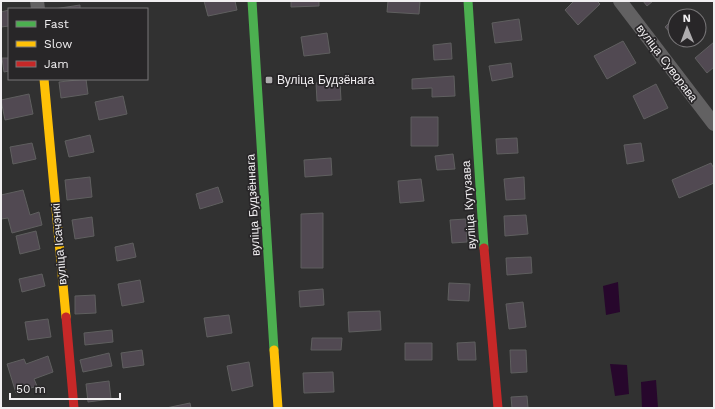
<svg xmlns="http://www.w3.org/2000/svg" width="715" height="409" viewBox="0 0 715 409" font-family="'Work Sans',sans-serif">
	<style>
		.water { fill: #27072c }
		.building { fill: #514952; stroke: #5f5f5f }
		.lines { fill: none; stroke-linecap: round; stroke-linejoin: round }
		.street { stroke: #626162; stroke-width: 14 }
		.fast { stroke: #4caf50; stroke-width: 9 }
		.slow { stroke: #ffc107; stroke-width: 9 }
		.jam { stroke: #c62828; stroke-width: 9 }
		.poi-dot { fill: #aeacae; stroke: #282628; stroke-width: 1.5 }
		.labels { text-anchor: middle; stroke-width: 3.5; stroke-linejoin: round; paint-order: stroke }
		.street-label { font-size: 12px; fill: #f1eff1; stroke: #282628 }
		.poi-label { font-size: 12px; fill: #f1eff1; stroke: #282628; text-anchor: start }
	</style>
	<rect width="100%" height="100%" fill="#313131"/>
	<path class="water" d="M618,282l2,30 -14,3 -3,-29z
		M610,364l17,1 2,29 -14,2z
		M656,380l2,28h-16l-1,-26z"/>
	<path class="building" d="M204,1h31l2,9 -29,6z
		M291,1h28v5l-28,1z
		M388,1h32l-1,13 -32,-2z
		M574,1h23l3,3 -22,21 -13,-15z
		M643,1h10l-6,5z
		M80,5v4h-26z
		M9,10v16l-8,1v-15z
		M675,17v21l-10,-11z
		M519,19l3,21 -27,3 -3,-20z
		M327,33l3,20 -26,3 -3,-19z
		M623,41l13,22 -29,16 -13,-23z
		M714,42v25l-7,6 -12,-15z
		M451,43l1,16 -18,1 -1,-15z
		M2,58h7v13l-5,1z
		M511,63l2,14 -21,4 -3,-15z
		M454,76l1,20 -23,1v-9l-20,1v-10z
		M86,79l2,15 -27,4 -2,-16z
		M340,82l1,18 -24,1 -1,-18z
		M656,84l12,24 -24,11 -11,-23z
		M29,94l4,20 -28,6 -4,-20z
		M123,96l4,18 -28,6 -4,-18z
		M411,117h27v29h-27z
		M90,135l4,17 -25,5 -4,-16z
		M517,138l1,15 -21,1 -1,-15z
		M32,143l4,16 -23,5 -3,-17z
		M641,143l3,18 -17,3 -3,-19z
		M453,154l2,15 -18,1 -2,-14z
		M331,158l1,17 -27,2 -1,-17z
		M711,163l2,4 1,-1v17l-35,15 -7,-18z
		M90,177l2,20 -25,3 -2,-20z
		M524,177l1,22 -19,1 -2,-21z
		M421,179l3,22 -24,2 -2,-22z
		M218,187l5,15 -23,7 -4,-15z
		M23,190l7,25 9,-3 3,13 -30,8 -4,-15 -7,1v-24z
		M323,213v55h-22v-54z
		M526,215l2,19 -23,2 -1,-20z
		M92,217l2,19 -19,3 -3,-19z
		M466,219l1,23 -15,1 -2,-23z
		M36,231l4,18 -20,5 -4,-18z
		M133,243l3,14 -19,4 -2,-14z
		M531,257l1,16 -25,2 -1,-17z
		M42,274l3,12 -23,6 -3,-13z
		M140,280l4,22 -22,4 -4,-22z
		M449,283l21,1 -1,17 -21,-1z
		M323,289l1,16 -24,2 -1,-16z
		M95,295l1,18 -21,1v-18z
		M523,302l3,25 -17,2 -3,-25z
		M380,311l1,19 -32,2 -1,-20z
		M229,315l3,18 -25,4 -3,-19z
		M48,319l3,18 -23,3 -3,-18z
		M112,330l1,12 -28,3 -1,-12z
		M312,338h30l-1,12h-30z
		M475,342l1,18h-18l-1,-17z
		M405,343h27v17h-27z
		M142,350l2,15 -21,3 -2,-15z
		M510,350h16l1,22 -16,1z
		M109,353l3,13 -29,6 -3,-12z
		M48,356l5,16 -19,7 3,7 -21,7 -9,-29 17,-5 2,5z
		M249,362l4,24 -21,5 -5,-25z
		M333,372l1,20 -30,1 -1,-20z
		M109,381l2,18 -23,3 -2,-18z
		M527,396l1,12h-16l-1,-11z
		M190,403l1,5h-25z"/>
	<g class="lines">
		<path class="street" d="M37,1l1,8
			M620,1l94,123"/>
		<path class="fast" d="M252,1l22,349
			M468,1l16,247"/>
		<path class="slow" d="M44,79l22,238
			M274,350l4,58"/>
		<path class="jam" d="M484,248l14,160
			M66,317l8,91"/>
	</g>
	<rect class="poi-dot" x="265" y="76" width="8" height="8" rx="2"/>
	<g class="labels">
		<g class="street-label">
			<text transform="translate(667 63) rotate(53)" y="4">вуліца Суворава</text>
			<text transform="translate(253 205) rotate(-93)" y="4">вуліца Будзённага</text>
			<text transform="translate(469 205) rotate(-94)" y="4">вуліца Кутузава</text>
			<text transform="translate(59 244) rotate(-95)" y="4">вуліца Ісачэнкі</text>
		</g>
		<g class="poi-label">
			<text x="277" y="84">Вуліца Будзёнага</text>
		</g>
	</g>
	<rect width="715" height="409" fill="none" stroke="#f1eff1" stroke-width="4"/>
	<rect x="8" y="8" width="140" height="72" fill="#282628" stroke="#787678"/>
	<rect x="16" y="21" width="20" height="6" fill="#4caf50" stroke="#787678"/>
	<text x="44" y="28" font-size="12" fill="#f1eff1">Fast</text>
	<rect x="16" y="41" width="20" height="6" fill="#ffc107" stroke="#787678"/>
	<text x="44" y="48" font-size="12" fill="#f1eff1">Slow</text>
	<rect x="16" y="61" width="20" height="6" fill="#c62828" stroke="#787678"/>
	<text x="44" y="68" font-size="12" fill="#f1eff1">Jam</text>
	<g transform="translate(687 28) rotate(359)"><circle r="19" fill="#282628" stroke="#787678"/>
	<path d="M0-3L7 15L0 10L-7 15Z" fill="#aeacae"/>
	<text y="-6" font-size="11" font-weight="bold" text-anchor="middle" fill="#f1eff1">N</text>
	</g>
	<path d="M10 393v6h110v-6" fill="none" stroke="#f1eff1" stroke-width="2"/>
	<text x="16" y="393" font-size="12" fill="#f1eff1" stroke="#282628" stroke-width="3" paint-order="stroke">50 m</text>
</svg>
